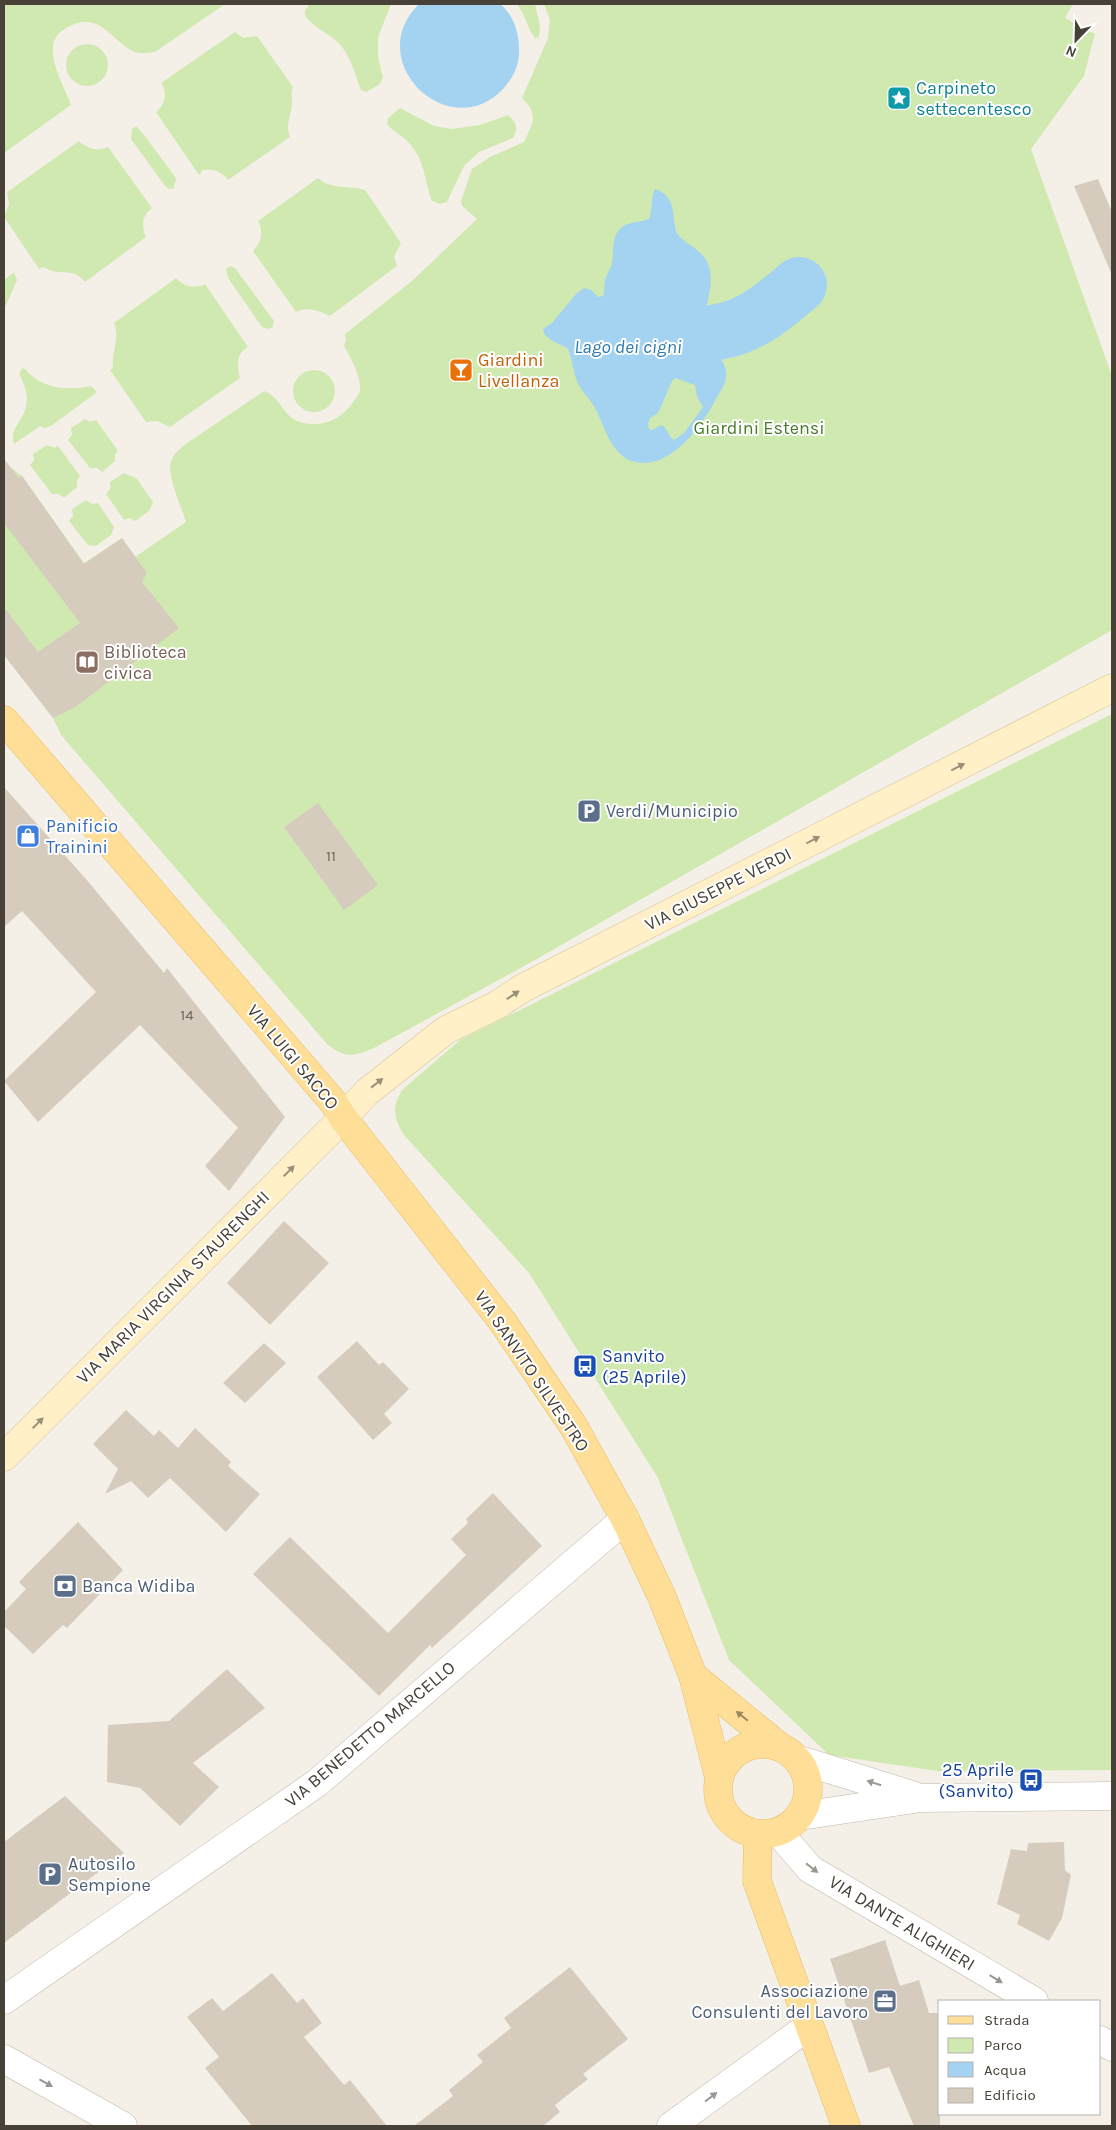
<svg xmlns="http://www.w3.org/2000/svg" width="1116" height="2130" viewBox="0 0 1116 2130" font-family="Karla,sans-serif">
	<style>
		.green { fill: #d0e9b1 }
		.water { fill: #a4d3f1; fill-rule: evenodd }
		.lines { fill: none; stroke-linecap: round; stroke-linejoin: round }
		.river { stroke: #a4d3f1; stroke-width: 56 }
		.building { fill: #d6ccbd }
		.minor-casing { stroke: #c0b8aa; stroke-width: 29 }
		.tertiary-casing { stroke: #c0b8aa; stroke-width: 29 }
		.secondary-casing { stroke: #d4c398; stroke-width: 29 }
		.primary-casing { stroke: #e5bc66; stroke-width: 29 }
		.minor { stroke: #fff; stroke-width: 28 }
		.tertiary { stroke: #fff; stroke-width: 28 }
		.secondary { stroke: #fff0c7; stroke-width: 28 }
		.primary { stroke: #ffdf97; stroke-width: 28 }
		.oneway { fill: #9a9078 }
		.oneway2 { fill: #9a8862 }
		.oneway3 { fill: #9a9691 }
		.labels { text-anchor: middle; stroke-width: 4; stroke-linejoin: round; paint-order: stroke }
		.number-label { font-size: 15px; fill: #6c6458 }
		.culture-label { font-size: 18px; fill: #0d838f; stroke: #fff; text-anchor: start }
		.food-label { font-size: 18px; fill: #c56008; stroke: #fff; text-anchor: start }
		.park-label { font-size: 18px; fill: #497a29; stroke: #fff }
		.education-label { font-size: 18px; fill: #785e54; stroke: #fff; text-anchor: start }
		.service-label { font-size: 18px; fill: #4e5e75; stroke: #fff; text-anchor: start }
		.shop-label { font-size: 18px; fill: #366cbe; stroke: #fff; text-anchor: start }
		.street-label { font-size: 18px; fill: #484137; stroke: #fff }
		.transit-label { font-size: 18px; fill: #164399; stroke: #fff; text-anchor: start }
		.water-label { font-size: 19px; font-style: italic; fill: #2d7aad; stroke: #fff }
	</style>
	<rect width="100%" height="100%" fill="#f4f0e8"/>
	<path class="green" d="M4,4h221l-70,48c-8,1 -18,3 -26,-3 -23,-15 -31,-38 -63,-21 -29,16 -2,56 5,77l-67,48z
		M310,4h81l-13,33v20l5,21 -4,7 -13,7 -5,-2c-7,-18 -11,-39 -28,-52 -10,-7 -20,-12 -28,-22v-6z
		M517,4h18l5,22 -1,11 -4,1c-8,-10 -10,-24 -18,-34z
		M544,4h529l-8,14 30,16 -11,42 -53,73 81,227v254l-577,330 -159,87c-22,9 -29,13 -49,-3l-266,-309 -8,-17 -49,-63v-196l6,8 12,9 62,87 38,-25 13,19 51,-35c-4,-14 -20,-48 -15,-61 3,-8 10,-13 16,-18l77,-52c17,6 19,26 36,31 21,6 38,-1 51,-17 5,-7 10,-11 9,-20 -2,-15 -9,-26 -16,-39l2,-7 -1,-5 67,-53 65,-62 -15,-13 -1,-5 11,-32 18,-12 34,-15c9,-20 15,-27 -2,-44l26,-60 2,-18z
		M235,32l8,6 14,-2 36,51c-3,6 0,10 -1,17 -1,13 -7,20 -2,33l-62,43c-5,-8 -16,-12 -25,-10l-4,5 -43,-63c9,-7 12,-19 5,-29z
		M66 65a21 21 0 1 1 42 0a21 21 0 1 1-42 0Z
		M400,108l34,18 18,3 28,-4 28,-10c8,7 11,13 5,23l-34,14 -15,14 -17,36 -7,2 -8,-3c-8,-21 -7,-42 -24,-59 -6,-7 -15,-10 -21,-18l1,-6z
		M136,126l5,5 35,47 -2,10 -5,1 -4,-3 -34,-47 1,-10z
		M79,141c9,8 19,11 29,6l44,61c-10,8 -11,17 -6,29l-61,45c-10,-11 -14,-9 -27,-10 -6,0 -11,-4 -16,-5l-3,2 -35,-52 5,-13 -2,-12z
		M318,178c12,12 31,7 47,12l36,53 -7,14 3,9 -67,50c-10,-5 -24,-10 -34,-4l-43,-61c8,-9 11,-18 5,-30z
		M230,266l5,2 39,53 -2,7 -5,1 -5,-2 -34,-49 -2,-9z
		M14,272l3,8 -13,30v-30z
		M176,278c8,9 19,11 29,6l43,63c-12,6 -11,19 -8,31l-70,49 -13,-6 -11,1 -36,-52 3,-2c-2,-16 7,-30 1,-45z
		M23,367c18,22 42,24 68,19l6,6 -46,34 -6,2 -5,-2 -26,18c-8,-22 28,-28 5,-70z
		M293 391a21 21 0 1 1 42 0a21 21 0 1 1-42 0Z
		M85,419l5,3 6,-2 22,31 -3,4v6l-13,11 -5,-4h-7l-22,-28 4,-5 -1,-7z
		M47,445l8,3 3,-2 22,30 -3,5v6l-13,11 -5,-4h-7l-22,-29 4,-5 -1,-6z
		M124,473l13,6 16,23 -4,9 -14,10 -6,-3 -5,2 -18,-26 4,-5v-7z
		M86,500l6,4 6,-1 16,24 -3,8 -15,11 -8,-1 -19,-24 4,-5 -1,-7z
		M1112,714v1056l-175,1 -108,-16 -100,-95 -71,-182 -129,-205 -125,-138c-11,-18 -12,-27 -2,-45l58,-50z"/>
	<path class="water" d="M419,4h81c15,12 20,32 19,51 -1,13 -7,24 -16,34 -54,57 -142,-28 -84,-85z
		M655,189c26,9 14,34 24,47 8,9 23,14 28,26 11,23 -5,47 -5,71 0,17 24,21 24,40 1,9 -4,16 -9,24 -14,28 -50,79 -88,63 -18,-8 -25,-34 -33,-50 -5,-11 -16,-19 -20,-31 -3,-10 -4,-20 -8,-30 -8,-6 -24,-9 -25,-20l9,-6 24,-29 8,-6 7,2 7,7 5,-1c2,-6 1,-10 2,-15 1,-7 6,-12 7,-18 2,-11 -1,-25 8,-34 7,-8 19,-6 29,-10 4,-10 1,-20 6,-30zM675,378l20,7 2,12 6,10 -19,26 -10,7c-6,-4 -6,-11 -12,-15l-10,5 -3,-1 -1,-5 2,-6 7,-4 3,-5 12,-28z"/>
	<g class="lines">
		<path class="river" d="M702,334c43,-3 66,-22 97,-49"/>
	</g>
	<path class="building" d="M1098,179l14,33v63l-38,-89z
		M4,459l15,19 3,-2 62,88 38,-26 25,35 -5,9 37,46 -102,78 -24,12 -49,-63v-48l34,45 42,-29 -76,-100z
		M4,787l82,92 78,94 3,-5 118,149 -56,74 -24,-25 33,-38 -98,-103 -102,97 -34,-41 92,-89 -74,-81 -18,16z
		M318,803l60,82 -34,25 -60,-83z
		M284,1221l45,42 -59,62 -43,-42z
		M357,1341l22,24 4,-3 26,27 -25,25 8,9 -19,17 -56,-63z
		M264,1343l22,20 -41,40 -22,-20z
		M126,1410l28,26 5,-6 19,18 17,-20 36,34 -3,4 32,28 -34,38 -56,-54 -22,20 -17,-17 -26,13 13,-25 -25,-25z
		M493,1493l49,53 -110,102 -2,-3 -51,51 -126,-122 37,-37 98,96 78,-78 -15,-16 17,-16 -2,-4z
		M78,1522l45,48 -56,58 -4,-3 -30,29 -29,-28v-14l22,-23 -7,-7z
		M227,1669l38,39 -72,55 26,24 -39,39 -40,-38 -33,-6 1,-57 61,-4z
		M65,1796l59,57 -120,90v-101z
		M1064,1842l1,28 6,5 -9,43 -13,23 -32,-17 3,-9 -23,-11 14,-55 16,2 1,-8z
		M885,1940l15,46 19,-6 10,33h11v113h-26l-25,-59 -20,6 -39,-114z
		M570,1967l58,72 -45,35 5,5 -33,26 5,7 -17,14h-129l39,-30 -4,-6 34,-28 -6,-7 34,-27 -7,-10z
		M272,1973l25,30 6,-5 19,25 -18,14 40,48 6,-5 37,46h-135l-47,-58 14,-11 -32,-40 25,-19 11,13z"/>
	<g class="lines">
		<g class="minor-casing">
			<path id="minor" d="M779,1833l31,36 224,132
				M4,2000l313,-217 308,-264
				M1100,2040l12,7
				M4,2059l119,67
				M671,2126l138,-100"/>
		</g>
		<g class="tertiary-casing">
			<path id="tertiary" d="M797,1759l118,37
				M800,1816l121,-18 191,-2"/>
		</g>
		<g class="secondary-casing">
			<path id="secondary" d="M4,1457l339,-339 24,-26 79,-62 51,-25 26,-17 589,-300"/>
		</g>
		<g class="primary-casing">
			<path id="primary" d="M4,720l330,383 9,15 159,203 72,106 51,92 37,78 31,79 26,101
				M693,1676l87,71
				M718 1789a45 45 0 1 1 90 0a45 45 0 1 1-90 0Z
				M758,1834l-1,47 89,245"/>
		</g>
		<use href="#minor" class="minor"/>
		<use href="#tertiary" class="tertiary"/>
		<use href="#secondary" class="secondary"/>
		<use href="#primary" class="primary"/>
	</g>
	<defs><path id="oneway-solid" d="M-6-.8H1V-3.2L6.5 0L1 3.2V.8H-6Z" transform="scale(1.25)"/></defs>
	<g class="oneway">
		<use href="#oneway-solid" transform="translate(958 767) rotate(-27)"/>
		<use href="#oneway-solid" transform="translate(813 840) rotate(-27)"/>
		<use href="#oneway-solid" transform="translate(513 995) rotate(-33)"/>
		<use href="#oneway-solid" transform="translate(377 1083) rotate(-38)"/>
		<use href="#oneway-solid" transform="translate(289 1171) rotate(-45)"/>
		<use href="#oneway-solid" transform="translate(38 1423) rotate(-45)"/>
	</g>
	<use class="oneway2" href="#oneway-solid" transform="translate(742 1716) rotate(-141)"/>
	<g class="oneway3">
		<use href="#oneway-solid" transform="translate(874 1783) rotate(-162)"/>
		<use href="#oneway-solid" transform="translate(812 1868) rotate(38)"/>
		<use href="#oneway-solid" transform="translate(996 1979) rotate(31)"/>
		<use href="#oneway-solid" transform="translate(46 2083) rotate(29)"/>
		<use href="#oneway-solid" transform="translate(711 2097) rotate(-37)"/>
	</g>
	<defs>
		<g id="sight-square" transform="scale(1.25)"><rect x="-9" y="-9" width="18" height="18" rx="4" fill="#0f9aa8" stroke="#fff"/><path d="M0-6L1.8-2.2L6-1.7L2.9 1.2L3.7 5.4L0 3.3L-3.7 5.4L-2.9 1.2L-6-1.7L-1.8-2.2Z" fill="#fff"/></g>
		<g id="bar-square" transform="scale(1.25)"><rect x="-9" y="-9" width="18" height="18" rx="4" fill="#e8710a" stroke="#fff"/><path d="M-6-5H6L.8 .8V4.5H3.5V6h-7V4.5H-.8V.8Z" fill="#fff"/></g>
		<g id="library-square" transform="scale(1.25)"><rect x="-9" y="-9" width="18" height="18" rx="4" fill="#8d6e63" stroke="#fff"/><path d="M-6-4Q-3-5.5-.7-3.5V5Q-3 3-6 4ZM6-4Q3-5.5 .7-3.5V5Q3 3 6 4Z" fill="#fff"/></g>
		<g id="parking-square" transform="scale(1.25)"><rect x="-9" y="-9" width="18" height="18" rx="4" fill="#5c6f8a" stroke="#fff"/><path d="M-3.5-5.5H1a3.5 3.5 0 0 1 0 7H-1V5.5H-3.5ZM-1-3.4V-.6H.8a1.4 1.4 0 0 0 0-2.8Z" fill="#fff"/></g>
		<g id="shop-square" transform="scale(1.25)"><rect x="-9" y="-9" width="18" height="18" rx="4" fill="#3f7fe0" stroke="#fff"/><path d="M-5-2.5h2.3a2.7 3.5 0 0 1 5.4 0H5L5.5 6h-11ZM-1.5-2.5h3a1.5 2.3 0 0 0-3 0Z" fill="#fff"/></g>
		<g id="bus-square" transform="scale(1.25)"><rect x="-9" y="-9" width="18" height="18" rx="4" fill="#1a4fb4" stroke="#fff"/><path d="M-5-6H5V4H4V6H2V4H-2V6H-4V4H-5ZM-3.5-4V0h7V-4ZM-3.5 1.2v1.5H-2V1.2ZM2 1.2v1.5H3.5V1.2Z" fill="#fff"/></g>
		<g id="bank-square" transform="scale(1.25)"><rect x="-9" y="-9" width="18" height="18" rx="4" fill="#5c6f8a" stroke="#fff"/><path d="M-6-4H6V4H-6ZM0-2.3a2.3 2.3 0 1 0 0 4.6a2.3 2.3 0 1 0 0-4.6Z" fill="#fff"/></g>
		<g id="office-square" transform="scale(1.25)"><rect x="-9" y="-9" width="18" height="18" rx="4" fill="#5c6f8a" stroke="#fff"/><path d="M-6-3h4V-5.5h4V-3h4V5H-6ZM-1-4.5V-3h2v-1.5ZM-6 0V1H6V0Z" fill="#fff"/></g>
	</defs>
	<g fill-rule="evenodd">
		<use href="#sight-square" x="899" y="98"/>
		<use href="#bar-square" x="461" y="370"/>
		<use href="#library-square" x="87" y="662"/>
		<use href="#parking-square" x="589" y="811"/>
		<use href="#shop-square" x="28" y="836"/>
		<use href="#bus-square" x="585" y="1366"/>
		<use href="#bank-square" x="65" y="1586"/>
		<use href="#bus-square" x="1031" y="1780"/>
		<use href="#parking-square" x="50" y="1874"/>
		<use href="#office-square" x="885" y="2001"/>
	</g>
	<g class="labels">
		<g class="number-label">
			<text x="331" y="861">11</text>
			<text x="187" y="1020">14</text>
		</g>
		<g class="culture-label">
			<text x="916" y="94">Carpineto<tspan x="916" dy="21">settecentesco</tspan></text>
		</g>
		<g class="food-label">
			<text x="478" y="366">Giardini<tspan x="478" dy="21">Livellanza</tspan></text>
		</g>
		<g class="park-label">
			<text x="759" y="434">Giardini Estensi</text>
		</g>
		<g class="education-label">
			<text x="104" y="658">Biblioteca<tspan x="104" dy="21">civica</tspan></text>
		</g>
		<g class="service-label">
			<text x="606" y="817">Verdi/Municipio</text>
			<text x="82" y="1592">Banca Widiba</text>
			<text x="68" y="1870">Autosilo<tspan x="68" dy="21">Sempione</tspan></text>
			<text x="868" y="1997" text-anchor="end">Associazione<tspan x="868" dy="21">Consulenti del Lavoro</tspan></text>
		</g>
		<g class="shop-label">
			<text x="46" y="832">Panificio<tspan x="46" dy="21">Trainini</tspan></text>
		</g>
		<g class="street-label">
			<text transform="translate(718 889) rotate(-27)" y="6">VIA GIUSEPPE VERDI</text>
			<text transform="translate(293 1057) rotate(50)" y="6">VIA LUIGI SACCO</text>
			<text transform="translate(173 1287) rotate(-45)" y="6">VIA MARIA VIRGINIA STAURENGHI</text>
			<text transform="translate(532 1371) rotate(56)" y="6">VIA SANVITO SILVESTRO</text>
			<text transform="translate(370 1734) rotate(-40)" y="6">VIA BENEDETTO MARCELLO</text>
			<text transform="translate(902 1923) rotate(31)" y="6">VIA DANTE ALIGHIERI</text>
		</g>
		<g class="transit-label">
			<text x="602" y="1362">Sanvito<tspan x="602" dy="21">(25 Aprile)</tspan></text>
			<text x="1014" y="1776" text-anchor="end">25 Aprile<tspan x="1014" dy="21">(Sanvito)</tspan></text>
		</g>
		<g class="water-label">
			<text x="628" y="353">Lago dei cigni</text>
		</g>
	</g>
	<rect width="1116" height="2130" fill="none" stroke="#484137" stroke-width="10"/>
	<rect x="938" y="2000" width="162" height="115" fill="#ffffff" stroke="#b6b3af"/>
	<rect x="948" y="2016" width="25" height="8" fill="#ffdf97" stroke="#b6b3af"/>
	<text x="984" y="2025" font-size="15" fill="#484137">Strada</text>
	<rect x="948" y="2038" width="25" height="15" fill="#d0e9b1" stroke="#b6b3af"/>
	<text x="984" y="2050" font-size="15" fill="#484137">Parco</text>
	<rect x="948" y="2062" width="25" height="15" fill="#a4d3f1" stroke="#b6b3af"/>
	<text x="984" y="2075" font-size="15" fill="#484137">Acqua</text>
	<rect x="948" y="2088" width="25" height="15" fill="#d6ccbd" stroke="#b6b3af"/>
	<text x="984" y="2100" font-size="15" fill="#484137">Edificio</text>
	<g transform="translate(1076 40) rotate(203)" stroke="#ffffff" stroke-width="4" paint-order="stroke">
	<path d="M0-4L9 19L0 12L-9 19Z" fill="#484137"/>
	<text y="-8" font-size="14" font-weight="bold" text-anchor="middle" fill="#484137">N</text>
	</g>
</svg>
